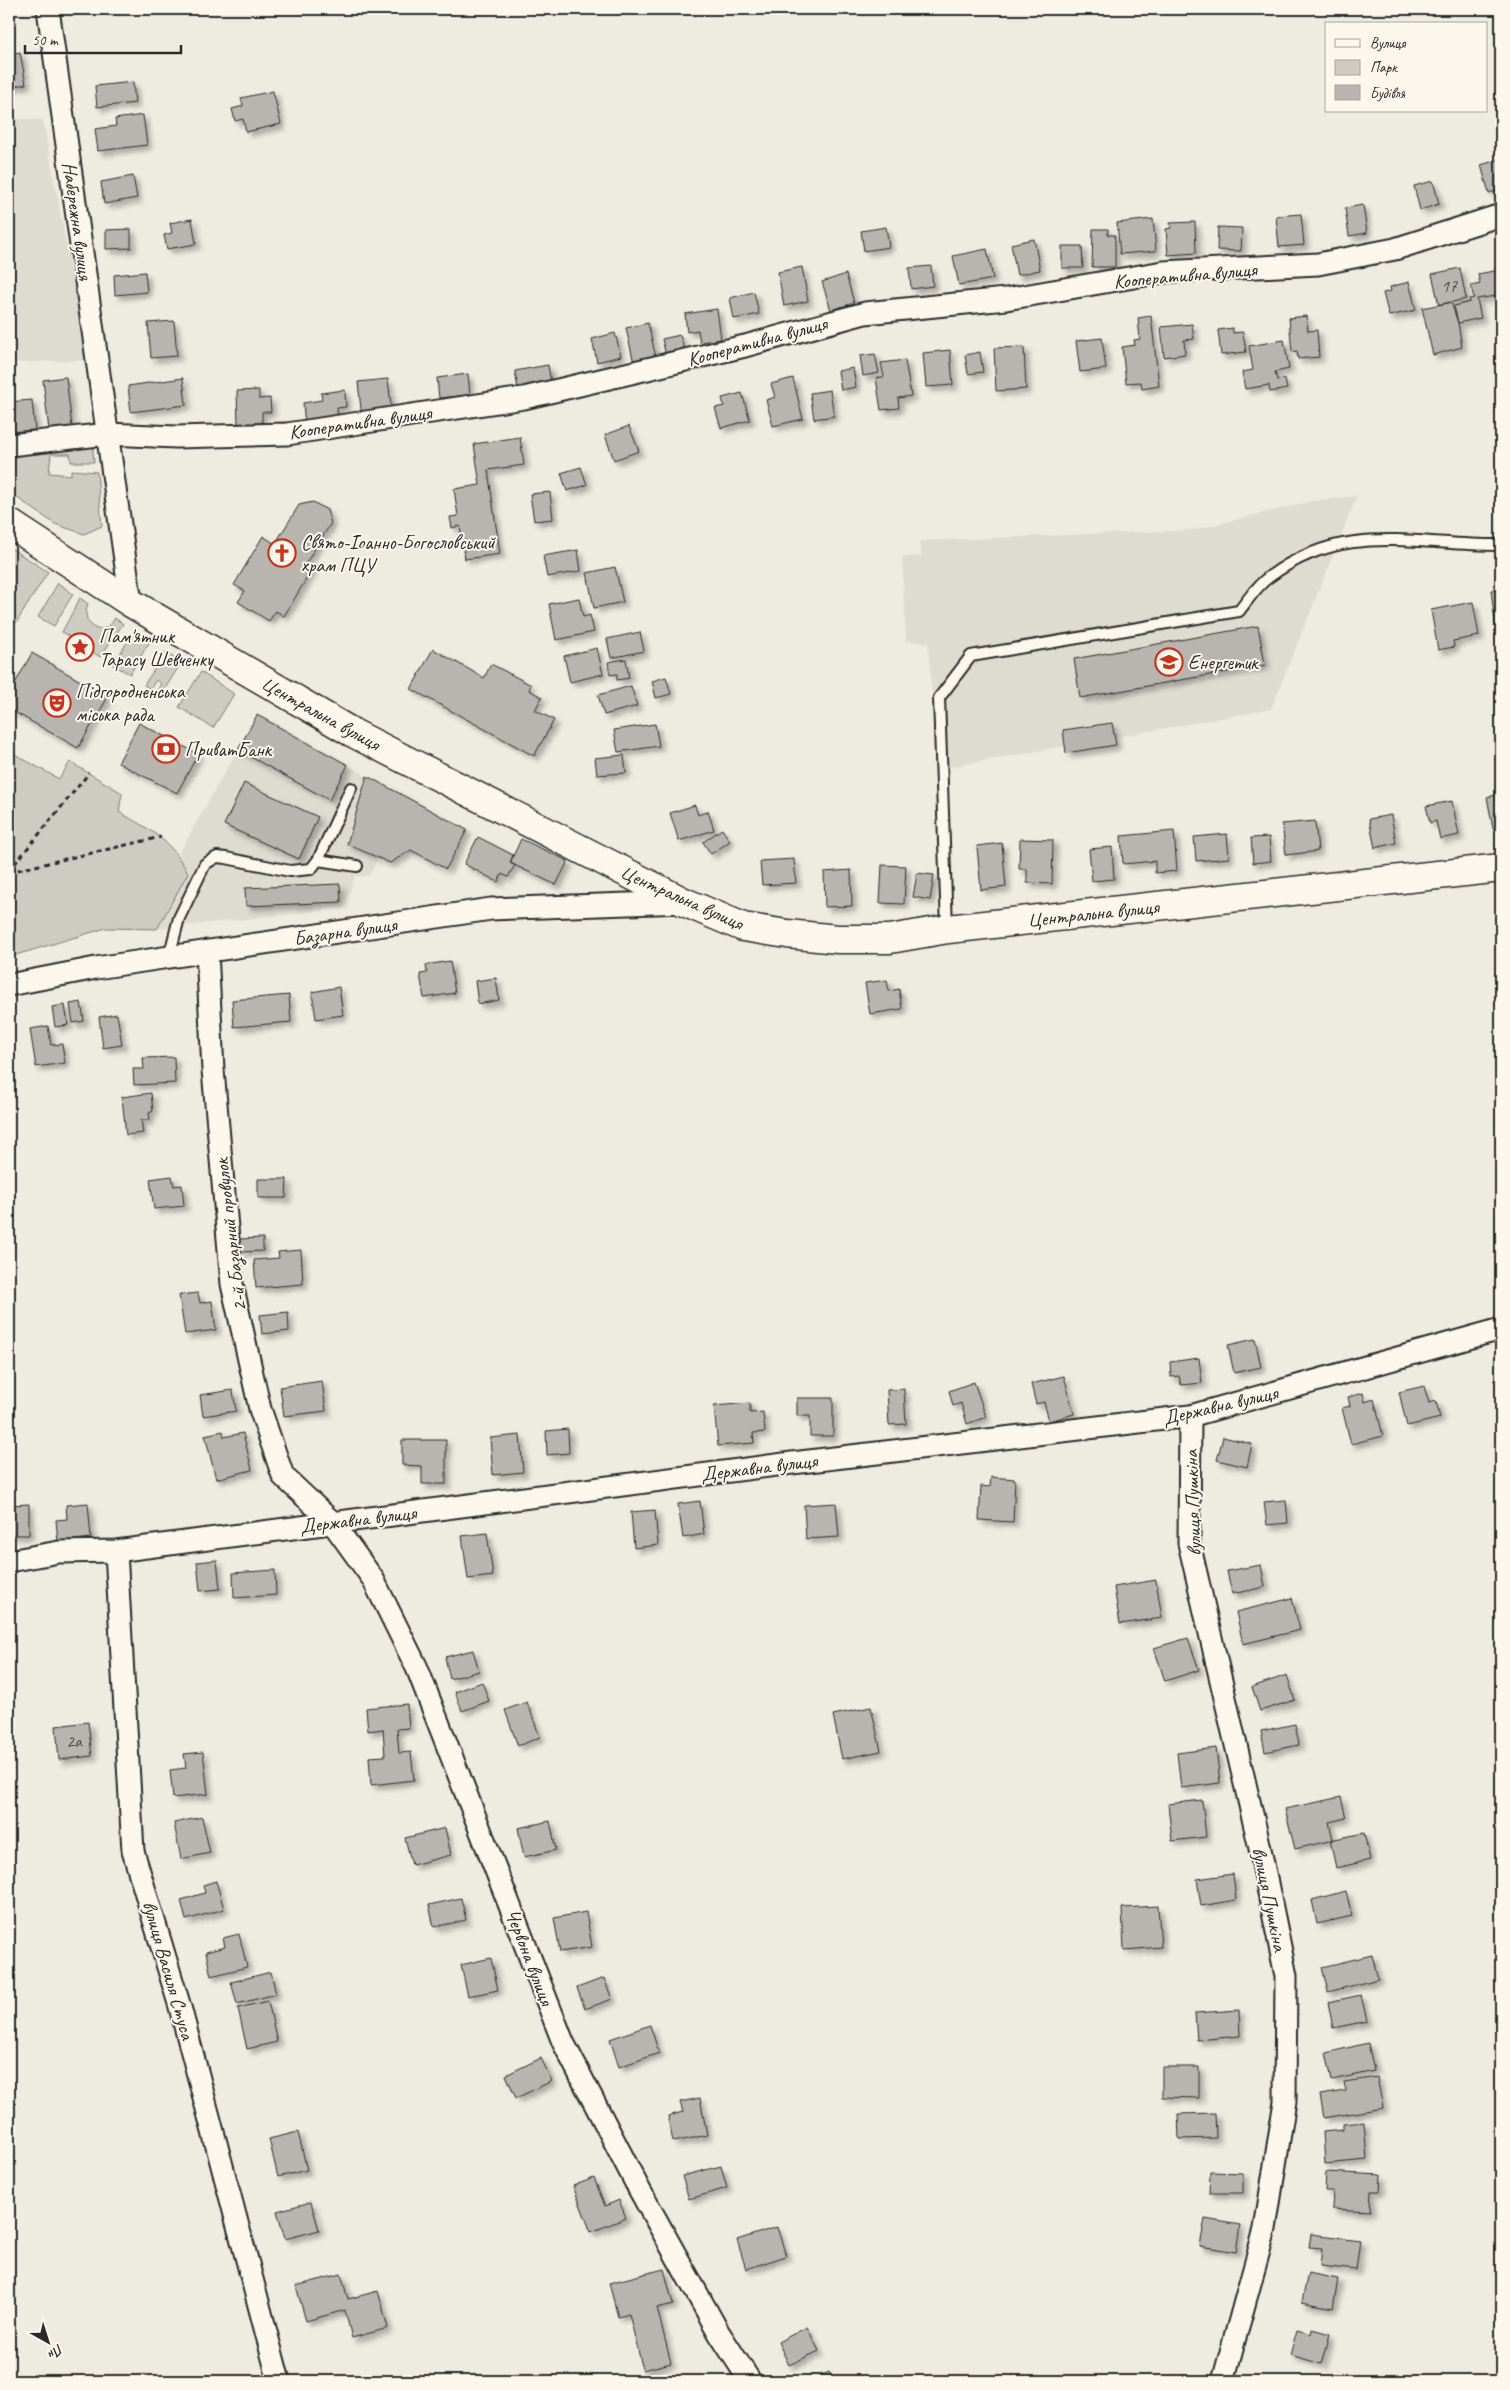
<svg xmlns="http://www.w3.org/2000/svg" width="1510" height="2390" viewBox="0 0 1510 2390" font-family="Caveat,sans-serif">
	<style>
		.built { fill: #dedbd1 }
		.green { fill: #cecbc2; stroke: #7c7b76 }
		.building { fill: #b8b5ae; stroke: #2b2b2b; filter: url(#shadow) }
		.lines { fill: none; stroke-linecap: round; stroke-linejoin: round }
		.service-casing { stroke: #2b2b2b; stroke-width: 14 }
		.minor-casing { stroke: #2b2b2b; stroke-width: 25 }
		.secondary-casing { stroke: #2b2b2b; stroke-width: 31 }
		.path { stroke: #2b2b2b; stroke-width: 3; stroke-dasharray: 5 4; stroke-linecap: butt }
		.service { stroke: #fbf7ec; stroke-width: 10 }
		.minor { stroke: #fbf7ec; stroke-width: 21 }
		.secondary { stroke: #fbf7ec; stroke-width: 28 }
		.labels { text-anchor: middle; stroke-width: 4; stroke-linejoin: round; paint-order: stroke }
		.number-label { font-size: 18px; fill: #4e4e4c }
		.street-label { font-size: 20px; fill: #2b2b2b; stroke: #fbf7ec }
		.poi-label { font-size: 20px; fill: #2b2b2b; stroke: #fbf7ec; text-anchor: start }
	</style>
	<defs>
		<filter id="shadow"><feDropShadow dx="4.5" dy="4.5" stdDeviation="2.5" flood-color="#0004"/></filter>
	</defs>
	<rect width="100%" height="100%" fill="#eeebe0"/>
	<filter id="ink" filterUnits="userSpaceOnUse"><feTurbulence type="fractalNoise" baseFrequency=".02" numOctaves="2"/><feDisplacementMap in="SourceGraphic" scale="10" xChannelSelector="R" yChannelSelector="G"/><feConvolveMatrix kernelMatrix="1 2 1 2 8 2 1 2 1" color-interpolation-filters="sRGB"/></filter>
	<g filter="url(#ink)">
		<path class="built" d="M9,118l34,2 45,240 -79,3z
			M1357,496l-86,213 -333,60 -10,-126 -22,-2 -4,-84 20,-1 -3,-15 275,-11 118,-29z
			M257,715l110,61 -20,68 31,14 -9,18h-14l-11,32 -187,21 31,-56 -10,-18z"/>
		<path class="green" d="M92,441l2,21h-23l-1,-8h-19l-2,19 22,2v-5l26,2 5,54 -18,8 -29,-10 -46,-32v-44z
			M9,547l39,25 -37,59 -2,-1z
			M58,583l15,11 -19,32 -16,-9z
			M80,598l8,6c-4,11 -2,18 8,25 8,1 15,-3 19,-11l8,6 -23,33 -38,-25z
			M134,631l16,10 -20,33 -17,-9z
			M166,652l15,11 -20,32 -5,-3 5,-8 -5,-4 -6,9 -6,-4z
			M201,672l33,22 -21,34 -34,-21z
			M9,751l50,28 11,-17 52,31 -3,19c33,19 50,26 69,61l-31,56 -51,-1 -97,29z"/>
		<path class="building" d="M20,52l6,32 -17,3v-33z
			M133,82l2,21 -38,4 -2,-21z
			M273,91l8,33 -35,8 -3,-13 -8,2 -3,-12 11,-3 -2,-8z
			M143,115l4,30 -49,6 -3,-22 21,-3 -1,-7z
			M1501,159v31l-12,3 -8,-28z
			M133,176l4,22 -33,6 -3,-22z
			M1433,181l6,23 -19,6 -6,-24z
			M1363,205l4,28 -18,3 -4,-28z
			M1301,214l3,31 -25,2 -3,-31z
			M192,219l4,25 -29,5 -3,-14 8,-2 -2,-10z
			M1153,219l3,32 -36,3 -3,-31z
			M1195,222l1,31 -28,2 -2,-26 5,-1 -1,-5z
			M886,227l3,20 -25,4 -3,-20z
			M1218,227l24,1 -1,23 -24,-1z
			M131,229v19l-25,1v-19z
			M1093,229h15v6h7v32h-23z
			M1034,239l6,31 -23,5 -6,-31z
			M1062,246h20l1,22h-21z
			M987,249l6,30 -34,6 -6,-29z
			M931,266l2,20 -22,3 -2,-21z
			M802,267l6,34 -24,5 -6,-34z
			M1460,268l6,31 -27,6 -7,-31z
			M1499,270l2,25 -24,4 4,19 -23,5 -4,-17 16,-4 -1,-3 5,-1 -3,-12 9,-2 -2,-10z
			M145,272l2,20 -32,3 -1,-20z
			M846,274l8,29 -23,7 -9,-28z
			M1409,282l7,28 -27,6 -6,-23 8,-2 -1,-4z
			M754,292l5,22 -25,5 -4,-21z
			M1451,302l7,21 4,24 -29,8 -11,-47z
			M717,309l4,30 -21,3 -2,-12 -11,2 -2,-18z
			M1151,316l8,70 -17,3 -1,-7 -15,1 -4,-36 13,-2 -1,-5 6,-1 -2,-21z
			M1306,316l2,15 9,-1 2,27 -21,2 -1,-8 -5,1 -3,-34z
			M174,321l3,35 -26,2 -3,-35z
			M648,323l8,35 -22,5 -8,-35z
			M1192,324l2,15 -10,1 1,14 -21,3 -3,-30z
			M1233,328v5l10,-1 3,20 -25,3 -3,-25z
			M615,333l6,23 -24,6 -5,-23z
			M680,335l5,16 -19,5 -4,-17z
			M1102,338l4,31 -26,3 -4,-31z
			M1284,340l5,29 -14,3 2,8 8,-1 2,10 -17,3 -1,-7 -24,4 -3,-17 11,-2 -4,-24z
			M1024,347l2,42 -30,2 -2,-43z
			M950,350l3,35 -27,2 -3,-34z
			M980,352l3,20 -15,2 -3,-19z
			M875,354l4,19 -16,3 -3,-20z
			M905,360l6,36 -13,2 1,10 -18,2 -5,-32 8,-1 -3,-14z
			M548,365l3,18 -33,6 -3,-18z
			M853,368l3,19 -15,3 -3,-19z
			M468,374l2,21 -31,3 -2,-20z
			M66,377l6,50 -23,3 -6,-50z
			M183,378l3,27 -55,7 -3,-26z
			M793,378l10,41 -30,7 -7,-26 9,-3 -4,-13z
			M388,379l4,36 -30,3 -4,-36z
			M259,390v9l11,-1 1,14h-9v11l-24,1 -1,-33z
			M345,390l1,17 -9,1 1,14 -33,3 -2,-22 19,-3 -1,-7z
			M830,390l4,26 -20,3 -4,-26z
			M742,393l8,27 -29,8 -6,-20 9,-2 -2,-8z
			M32,400l3,30 -26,2v-30z
			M629,426l10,25 -25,9 -9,-25z
			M520,437l4,28 -36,5 12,84 -35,5 -5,-33 -8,2 -2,-11 8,-1 -4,-27 26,-4 -6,-41z
			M581,467l6,18 -20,6 -6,-18z
			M550,492l3,27 -19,2 -4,-27z
			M313,502l14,8 4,13 -25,40 7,5 -29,48 -8,-5 -7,10 -31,-19 7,-11 -11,-6 29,-49 12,8 24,-39z
			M578,550l3,21 -34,6 -4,-21z
			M615,567l8,35 -29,6 -7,-35z
			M1501,589v42h-5l-5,-41z
			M579,598l4,19 7,-2 4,17 -38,8 -7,-36z
			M1473,602l6,34 -26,5 1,6 -16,3 -7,-40z
			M1258,626l7,39 -185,33 -6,-39z
			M640,632l4,19 -33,7 -4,-19z
			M597,648l6,26 -33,8 -6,-26z
			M433,649l51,29 7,-14 40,21 -2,5 13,7 -7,13 19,10 -20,36 -123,-67z
			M32,653l76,44 -30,51 -69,-39v-15z
			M626,659l3,19 -12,2v-6l-7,1 -2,-13z
			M666,677l5,17 -15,4 -4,-17z
			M631,686l6,20 -33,9 -6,-20z
			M257,715l91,50 -19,35 -91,-50z
			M139,723l59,31 -21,39 -59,-30z
			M1112,723l4,22 -50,8 -3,-23z
			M655,724l4,22 -41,6 -4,-22z
			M624,755l2,18 -29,2 -2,-17z
			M367,776l100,54 -21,39 -35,-19 -21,13 -43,-19z
			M244,783l74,34 -19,42 -75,-34z
			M1501,794v33l-8,2 -6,-32z
			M1452,801l7,34 -19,4 -4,-18 -6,2 -4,-17z
			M695,805l3,10 10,-4 6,19 -35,11 -9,-28z
			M1391,815l5,28 -21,5 -6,-29z
			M1315,821l3,30 -32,4 -4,-31z
			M722,829l8,12 -19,13 -8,-12z
			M1174,831l3,40 -22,2v-12l-32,3 -2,-28z
			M1227,834l2,24 -33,3 -2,-24z
			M478,837l35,18 -3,8 5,2 -7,12 -6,-3 -4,8 -34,-18z
			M1269,837l2,24 -18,2 -2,-25z
			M521,839l47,22 -12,24 -46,-22z
			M1020,839l33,1 -1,44 -25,-1v-14h-8z
			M1002,843l4,44 -25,3 -4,-44z
			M1112,847l2,32 -22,2 -3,-32z
			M794,859l2,24 -34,2 -2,-24z
			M882,865l24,1 -2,38 -24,-1z
			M851,870l1,36 -27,1 -1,-35z
			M917,873l17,2 -4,25 -17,-3z
			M340,884l1,18 -95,4 -1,-18z
			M450,961l5,32 -31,5 -4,-24 7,-1 -1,-8z
			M496,978l3,22 -21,4 -3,-23z
			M887,980l2,11 10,-2 3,20 -32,5 -5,-31z
			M339,987l4,28 -27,4 -4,-27z
			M289,995l2,27 -57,5 -2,-27z
			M81,1002l3,19 -11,2 -3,-19z
			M65,1005l3,20 -13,2 -3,-20z
			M117,1014l5,31 -19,3 -4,-31z
			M48,1026l3,19 11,-1 3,19 -29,4 -6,-38z
			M174,1057l1,26 -41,2 -1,-16h11l-1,-11z
			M151,1093l2,18 -4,2 1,7h-9l2,13 -17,2 -4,-38z
			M172,1176l2,10 8,-1 2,21 -30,3 -4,-30z
			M258,1179h29l-1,19h-28z
			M263,1238v13l-23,1 -1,-13z
			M301,1250l2,34 -47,4 -2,-28 25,-2 -1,-6z
			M198,1293l2,10 12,-2 4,29 -31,4 -6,-39z
			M288,1312l1,19 -27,3 -2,-19z
			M1255,1339l6,28 -27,6 -6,-28z
			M1199,1358l3,25 -21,2 -2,-9 -8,1 -1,-15z
			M1064,1376l10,38 -25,7 -5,-19 -8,2 -5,-20z
			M322,1381l4,30 -42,5 -4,-29z
			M974,1382l12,35 -19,7 -6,-21 -8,3 -4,-15z
			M1424,1386l5,17 7,-2 4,17 -33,8 -8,-34z
			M904,1389l2,35 -17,1 -2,-35z
			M233,1390l3,21 -33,5 -3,-21z
			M1363,1393l2,9 9,-3 9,37 -32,8 -9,-36 8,-2 -2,-9z
			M797,1398h36v38h-23v-20h-13z
			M750,1403v10l13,-1 2,20 -12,1 1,10 -36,3 -4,-40z
			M568,1429l1,24 -22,2 -1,-24z
			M223,1431l1,6 19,-4 9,37 -36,9 -11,-44z
			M520,1435l3,37 -30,3 -3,-37z
			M1223,1437l29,7 -5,23 -30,-7z
			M402,1440h44v44h-24v-18l-20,-1z
			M991,1477l24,2 -2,43 -34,-2 2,-34 9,1z
			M1286,1500l2,23 -21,2 -3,-23z
			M700,1501l4,33 -21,4 -5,-34z
			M88,1503l3,35 -33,4 -2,-22 11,-1 -1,-14z
			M836,1503l3,34 -33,2 -2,-34z
			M29,1504v31h-19v-30z
			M1501,1509v19l-5,-17z
			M655,1510l3,35 -24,3 -3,-36z
			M487,1533l6,43 -25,3 -6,-43z
			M217,1560l3,29 -20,2 -3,-29z
			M1261,1565l4,22 -33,7 -5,-23z
			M275,1570l1,25 -42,3 -1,-25z
			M1156,1580l6,38 -42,6 -6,-37z
			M1292,1598l8,32 -57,14 -7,-32z
			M1188,1638l11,32 -34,11 -11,-33z
			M473,1650l6,21 -29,8 -5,-22z
			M1287,1675l8,25 -35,11 -8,-24z
			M482,1682l7,19 -27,10 -7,-19z
			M527,1702l13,35 -22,9 -13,-36z
			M407,1704l2,24 -12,1 2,24 12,-1 3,28 -43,5 -2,-28 16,-1 -2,-27 -15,2 -2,-23z
			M871,1707l10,44 -39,8 -9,-44z
			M88,1722l4,34 -33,4 -3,-34z
			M1295,1724l4,21 -34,7 -4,-21z
			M1216,1748l4,35 -39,5 -4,-35z
			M203,1752l5,42 -35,4 -3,-28 16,-2 -2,-14z
			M1341,1797l5,21 -17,4 4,18 -38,9 -10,-40z
			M1202,1800l4,37 -34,4 -4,-37z
			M202,1817l8,36 -29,6 -7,-36z
			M550,1821l6,29 -32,7 -6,-29z
			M445,1828l6,27 -39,10 -7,-27z
			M1364,1833l6,27 -34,8 -6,-28z
			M1233,1874l3,26 -35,6 -4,-27z
			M216,1881l8,28 -38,11 -5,-20 24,-7 -2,-8z
			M1346,1891l6,25 -35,8 -5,-24z
			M461,1898l5,22 -32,7 -5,-22z
			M1158,1906l3,41 -37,3 -2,-42z
			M586,1912l6,35 -32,5 -6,-34z
			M239,1934l8,33 -36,9 -5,-24 19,-5 -2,-9z
			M1372,1955l6,24 -50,13 -6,-25z
			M491,1958l7,32 -30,6 -7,-31z
			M271,1972l5,22 -39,10 -6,-22z
			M604,1978l8,21 -27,10 -8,-21z
			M1361,1995l6,26 -34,7 -5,-26z
			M268,2001l9,41 -30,7 -9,-41z
			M1239,2010l1,26 -43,4 -2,-27z
			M650,2025l9,28 -40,14 -9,-28z
			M1368,2043l6,28 -42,9 -6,-27z
			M541,2058l11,23 -36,17 -10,-23z
			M1162,2067h37v31l-37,-1z
			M1377,2077l6,31 -59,10 -4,-23 26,-4 -2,-9z
			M700,2098l7,37 -34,7 -5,-26 15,-4 -3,-10z
			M1215,2113l1,25 -37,1 -1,-25z
			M1364,2122l3,38 -42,4 -2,-32 20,-2v-6z
			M298,2132l9,38 -29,7 -9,-38z
			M721,2166l6,22 -38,11 -7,-23z
			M1210,2172l33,1v20h-34z
			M1326,2172l55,3 -1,16h-9l-1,20 -38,-2 1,-18h-8z
			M594,2178l11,28 14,-6 7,18 -35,14 -18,-46z
			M311,2202l8,28 -34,9 -8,-28z
			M1205,2219l35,6 -4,27 -36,-6z
			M777,2227l9,29 -40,13 -9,-29z
			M1311,2234l49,6 -4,30 -36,-4 2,-18 -13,-1z
			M664,2269l9,35 -16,4 14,55 -28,7 -14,-56 -11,3 -9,-34z
			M1308,2273l30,6 -5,29 -31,-6z
			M341,2274l7,25 30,-8 10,37 -36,10 -7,-28 -39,11 -10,-35z
			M807,2327l12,24 -30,14 -11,-23z
			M1312,2329l18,5 -8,30 -32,-9 7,-25 14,4z
			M829,2372l5,9h-23z"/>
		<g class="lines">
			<g class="service-casing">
				<path id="service" d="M318,860l39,6
					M947,928l-8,-230 32,-42 268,-45c9,-11 18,-26 30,-34 76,-57 147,-31 232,-32
					M169,957l10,-39 26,-54 12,-7 9,1 64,13 21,-2 7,-9 33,-72"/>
			</g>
			<g class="minor-casing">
				<path id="minor" d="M48,9l83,594
					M9,445l99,-11 68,3 111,-3 237,-36 221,-52 120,-33 141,-14 157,-27 155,-8 77,-15 106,-34
					M207,951l6,119 19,214 28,125 23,67 49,46 41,57 44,89 146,374 76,147 80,144 31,48
					M9,985l87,-17 395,-59 193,-7
					M1190,1416l-1,127 70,301 27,132 -1,125 -20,128 -42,152
					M116,1551l17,300 47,156 99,374
					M9,1561l50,-9 57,-1 676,-88 398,-47 311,-87"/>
			</g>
			<g class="secondary-casing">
				<path id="secondary" d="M9,523l122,80 222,130 331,169 59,25 44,7 51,5h52l58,-10 553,-61"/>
			</g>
			<path class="path" d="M9,871l80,-98
				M9,872l152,-35"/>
			<use href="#service" class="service"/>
			<use href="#minor" class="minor"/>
			<use href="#secondary" class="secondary"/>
		</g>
	</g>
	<defs>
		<g id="church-ring" transform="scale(1.4375)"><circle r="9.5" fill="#fbf7ec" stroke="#c8321e" stroke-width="1.5"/><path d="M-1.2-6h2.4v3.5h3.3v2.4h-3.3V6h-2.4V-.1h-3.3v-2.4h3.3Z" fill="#c8321e"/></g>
		<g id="sight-ring" transform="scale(1.4375)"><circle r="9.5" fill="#fbf7ec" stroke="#c8321e" stroke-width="1.5"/><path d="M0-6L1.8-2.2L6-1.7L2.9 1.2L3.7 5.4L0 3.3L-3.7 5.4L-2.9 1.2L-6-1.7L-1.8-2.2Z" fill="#c8321e"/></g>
		<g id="school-ring" transform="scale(1.4375)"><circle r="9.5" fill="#fbf7ec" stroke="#c8321e" stroke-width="1.5"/><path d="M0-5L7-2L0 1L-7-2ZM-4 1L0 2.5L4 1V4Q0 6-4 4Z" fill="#c8321e"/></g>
		<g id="theatre-ring" transform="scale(1.4375)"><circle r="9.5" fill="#fbf7ec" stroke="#c8321e" stroke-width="1.5"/><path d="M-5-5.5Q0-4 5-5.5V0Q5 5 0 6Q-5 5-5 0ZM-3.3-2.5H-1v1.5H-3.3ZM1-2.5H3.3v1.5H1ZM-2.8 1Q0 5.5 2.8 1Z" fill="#c8321e"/></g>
		<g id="bank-ring" transform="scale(1.4375)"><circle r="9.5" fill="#fbf7ec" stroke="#c8321e" stroke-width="1.5"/><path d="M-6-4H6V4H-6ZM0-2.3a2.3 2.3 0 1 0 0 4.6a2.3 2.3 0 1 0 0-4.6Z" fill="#c8321e"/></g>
	</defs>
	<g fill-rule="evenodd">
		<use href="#church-ring" x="282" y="553"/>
		<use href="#sight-ring" x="80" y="647"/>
		<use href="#school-ring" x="1169" y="662"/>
		<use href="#theatre-ring" x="57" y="703"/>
		<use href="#bank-ring" x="166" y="749"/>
	</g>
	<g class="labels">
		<g class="number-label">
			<text x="1449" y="292">17</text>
			<text x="74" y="1747">2а</text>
		</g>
		<g class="street-label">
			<text transform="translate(78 221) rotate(82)" y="7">Набережна вулиця</text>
			<text transform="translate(1185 275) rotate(-5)" y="7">Кооперативна вулиця</text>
			<text transform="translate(757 341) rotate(-15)" y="7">Кооперативна вулиця</text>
			<text transform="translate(360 422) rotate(-8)" y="7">Кооперативна вулиця</text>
			<text transform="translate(321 713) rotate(29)" y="7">Центральна вулиця</text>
			<text transform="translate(682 897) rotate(24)" y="7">Центральна вулиця</text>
			<text transform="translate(1093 913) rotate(-6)" y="7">Центральна вулиця</text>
			<text transform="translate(345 931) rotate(-8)" y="7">Базарна вулиця</text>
			<text transform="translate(230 1235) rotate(-97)" y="7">2-й Базарний провулок</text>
			<text transform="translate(1220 1405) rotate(-13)" y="7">Державна вулиця</text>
			<text transform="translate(759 1467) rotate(-7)" y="7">Державна вулиця</text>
			<text transform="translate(1192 1503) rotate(-92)" y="7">вулиця Пушкіна</text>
			<text transform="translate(358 1519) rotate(-7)" y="7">Державна вулиця</text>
			<text transform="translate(1270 1899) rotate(78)" y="7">вулиця Пушкіна</text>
			<text transform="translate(530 1957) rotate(69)" y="7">Червона вулиця</text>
			<text transform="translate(169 1970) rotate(74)" y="7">вулиця Василя Стуса</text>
		</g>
		<g class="poi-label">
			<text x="301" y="549">Свято-Іоанно-Богословський<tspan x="301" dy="23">храм ПЦУ</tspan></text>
			<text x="99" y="643">Пам'ятник<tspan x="99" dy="23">Тарасу Шевченку</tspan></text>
			<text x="1188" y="669">Енергетик</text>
			<text x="76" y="698">Підгородненська<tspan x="76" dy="23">міська рада</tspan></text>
			<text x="185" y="756">ПриватБанк</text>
		</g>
	</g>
	<rect width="1510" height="2390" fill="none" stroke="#fbf7ec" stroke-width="30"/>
	<rect x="15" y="15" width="1480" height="2360" fill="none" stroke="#2b2b2b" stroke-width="2" filter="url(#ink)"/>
	<rect x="1325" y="22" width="162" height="90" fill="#fbf7ec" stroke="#a8a59f"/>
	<rect x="1335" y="39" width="25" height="8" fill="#fbf7ec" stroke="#a8a59f"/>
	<text x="1370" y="48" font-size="15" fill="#2b2b2b">Вулиця</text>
	<rect x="1335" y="60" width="25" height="15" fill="#cecbc2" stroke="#a8a59f"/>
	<text x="1370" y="72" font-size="15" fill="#2b2b2b">Парк</text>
	<rect x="1335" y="85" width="25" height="15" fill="#b8b5ae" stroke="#a8a59f"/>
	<text x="1370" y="98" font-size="15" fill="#2b2b2b">Будівля</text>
	<g transform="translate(48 2342) rotate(141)" stroke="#fbf7ec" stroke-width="4" paint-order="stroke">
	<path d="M0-4L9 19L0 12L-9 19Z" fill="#2b2b2b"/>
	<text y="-8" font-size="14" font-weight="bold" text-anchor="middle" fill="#2b2b2b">Пн</text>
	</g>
	<path d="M25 45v8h156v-8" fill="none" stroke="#2b2b2b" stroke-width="2.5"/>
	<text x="32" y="45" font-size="15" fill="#2b2b2b" stroke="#fbf7ec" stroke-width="4" paint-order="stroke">50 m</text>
</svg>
